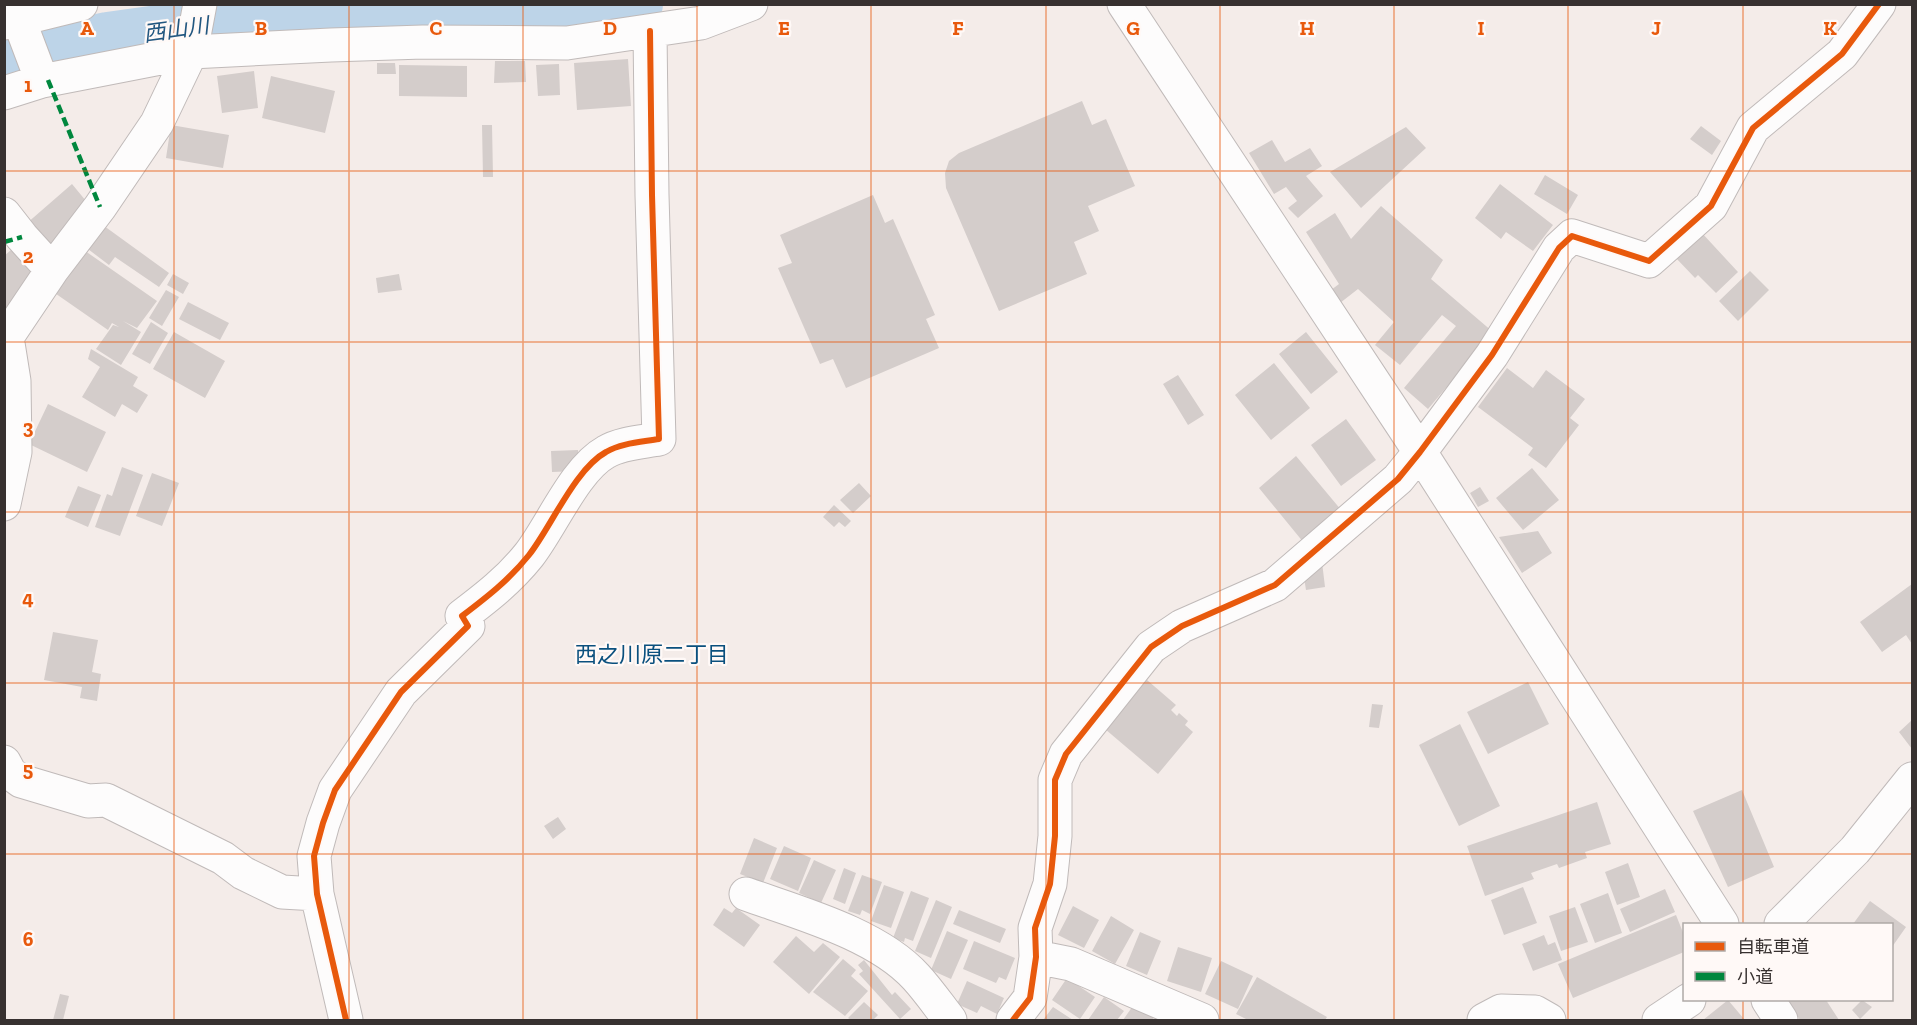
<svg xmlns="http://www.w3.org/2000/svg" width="1917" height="1025" viewBox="0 0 1917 1025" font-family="'Zilla Slab','Noto Sans JP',serif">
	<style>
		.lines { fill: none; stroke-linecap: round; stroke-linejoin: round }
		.river { stroke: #bdd4e8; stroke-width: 52 }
		.building { fill: #d4cdcb }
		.minor-casing { stroke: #c0bab9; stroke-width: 35 }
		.minor { stroke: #fdfcfc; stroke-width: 33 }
		.quiet { stroke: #00873e; stroke-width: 4.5; stroke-dasharray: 9 4.5; stroke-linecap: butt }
		.cycleway-casing { stroke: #fff9f7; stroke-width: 10 }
		.cycleway { stroke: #e8590c; stroke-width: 6 }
		.grid { fill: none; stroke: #e8590c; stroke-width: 1.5; stroke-opacity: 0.55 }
		.labels { text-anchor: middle; stroke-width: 4.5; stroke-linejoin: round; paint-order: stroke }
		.water-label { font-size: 22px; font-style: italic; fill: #225780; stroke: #fff9f7 }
		.neighbourhood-label { font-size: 22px; fill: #0a507e; stroke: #fff9f7 }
		.grid-label { font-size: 20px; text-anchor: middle; font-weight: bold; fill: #e8590c; stroke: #fff9f7; stroke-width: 4.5; stroke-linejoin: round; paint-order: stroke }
	</style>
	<rect width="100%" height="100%" fill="#f4ece9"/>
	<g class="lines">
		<path class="river" d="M4,61l104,-23 115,-16 357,-8 57,-10"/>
	</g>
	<path class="building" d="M628,59l3,47 -54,4 -3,-47z
		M495,61h30l1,21 -32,1z
		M377,63h18l1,11h-19z
		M559,64l1,31 -22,1 -2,-31z
		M399,65l68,1v31l-68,-1z
		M254,71l4,37 -36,5 -5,-37z
		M271,76l64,15 -10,42 -63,-15z
		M1082,101l10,24 14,-6 29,67 -47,20 11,25 -25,11 13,32 -88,37 -53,-123 -1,-15 4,-12 10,-8z
		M171,125l58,10 -6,33 -57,-10z
		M482,125h10l1,52h-10z
		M1701,126l20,15 -9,14 -22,-16z
		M1406,127l20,21 -65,60 -31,-36z
		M1272,140l13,22 25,-14 12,18 -16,10 17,20 -25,22 -10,-10 9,-7 -11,-14 -12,7 -25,-41z
		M1545,175l33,20 -11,19 -33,-20z
		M72,184l14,17 -7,6 4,4 -35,38 -22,-25z
		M1500,184l53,41 -20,26 -27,-19 -5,7 -26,-21z
		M873,195l12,28 8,-4 42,96 -9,4 13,29 -93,40 -13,-29 -13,5 -42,-96 14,-5 -12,-28z
		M1381,206l62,54 -12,19 62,53 -65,77 -24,-21 52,-62 -14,-11 -42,50 -25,-20 19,-23 -36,-33 -18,14 -9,-13 8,-6 -33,-52 29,-19 16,26z
		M100,223l69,50 -10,14 -44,-30 -6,8 -25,-19z
		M1701,232l37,40 -22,21 -18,-18 -3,3 -20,-21z
		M18,244l28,30 -42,37v-55z
		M78,246l79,55 -20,27 -14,-7 18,11 -20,33 -25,-16 17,-24 6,2 -7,-4 -4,7 -59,-41z
		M1750,271l19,19 -31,31 -19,-20z
		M173,274l16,9 -6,11 -16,-9z
		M399,274l3,16 -24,3 -2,-15z
		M166,290l13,7 -17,29 -13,-8z
		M188,302l41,21 -9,17 -41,-21z
		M151,322l17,11 -18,31 -18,-10z
		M174,332l51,29 -20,37 -52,-29z
		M1306,332l32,40 -27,22 -32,-40z
		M91,349l47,28 -5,9 15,9 -11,18 -15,-9 -7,13 -33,-20 18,-30 -12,-8z
		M1274,363l36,45 -39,32 -36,-45z
		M1507,368l26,20 13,-18 39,29 -15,19 9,7 -33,43 -18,-13 5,-7 -55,-41z
		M1178,375l26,40 -16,10 -25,-41z
		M48,404l58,28 -19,40 -58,-28z
		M1346,419l30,41 -35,26 -30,-41z
		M578,450v21l-26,1 -1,-21z
		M1296,456l46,55 -38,32 -45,-55z
		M122,467l21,8 -23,61 -25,-9 12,-33 5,2z
		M1532,468l27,32 -36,30 -27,-32z
		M152,473l27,10 -17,43 -26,-10z
		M859,483l12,13 -18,17 -13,-13z
		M78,486l23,9 -13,32 -23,-10z
		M1480,487l9,14 -11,6 -8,-14z
		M834,505l17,16 -6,6 -6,-5 -5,5 -11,-10z
		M1538,531l14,22 -30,20 -23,-36z
		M1322,562l3,25 -19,3 -4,-25z
		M1912,584v60l-6,-9 -24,17 -22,-30z
		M53,632l45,8 -6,32 9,2 -4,27 -17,-3 2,-11 -38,-7z
		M1147,680l29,25 -5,5 6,6 2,-3 9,8 -3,4 8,7 -35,42 -53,-45z
		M1528,682l21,42 -61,30 -21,-42z
		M1372,704l11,1 -4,23 -10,-1z
		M1912,720v29l-13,-17z
		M1460,724l40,82 -41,20 -40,-81z
		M1742,790l32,77 -46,20 -35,-76z
		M1597,802l14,42 -26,8 2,6 -28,10 -2,-4 -26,9 3,6 -49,17 -18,-50z
		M558,817l8,12 -13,10 -9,-13z
		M754,838l23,10 -14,35 -23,-9z
		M784,846l27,12 -13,33 -28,-12z
		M814,860l22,10 -15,33 -22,-10z
		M1628,863l12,34 -23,8 -12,-33z
		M844,868l12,5 -11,31 -12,-5z
		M862,875l20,7 -12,32 -8,-4 -2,5 -12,-4z
		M884,885l20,7 -13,36 -20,-7z
		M1523,887l14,36 -33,12 -13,-35z
		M1665,889l10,23 -45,20 -10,-23z
		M911,891l18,7 -16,43 -8,-3 -1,4 -11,-4z
		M1608,893l14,40 -27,10 -15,-39z
		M936,900l16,7 -21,51 -16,-7z
		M1870,901l36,26 -14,20v-23h-39z
		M1073,906l26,14 -15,28 -26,-13z
		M1575,907l13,35 -27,9 -12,-35z
		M724,908l8,5 4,-5 24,17 -16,22 -31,-22z
		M959,910l47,19 -6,14 -47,-19z
		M1676,915l8,20v17l-111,46 -15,-34z
		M1111,916l23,14 -19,34 -23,-13z
		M947,931l21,9 -17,39 -20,-9z
		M1140,932l21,9 -14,34 -21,-9z
		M1544,935l4,10 7,-3 7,18 -29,11 -11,-27z
		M796,936l18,16 9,-9 17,14 -31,37 -36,-32z
		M974,941l41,17 -9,22 -7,-3 -3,6 -33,-14z
		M1178,947l34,11 -11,34 -34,-11z
		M843,959l13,11 -5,6 17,15 -23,25 -32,-24z
		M864,960l28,35 3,-3 16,17 -11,10 -41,-45 4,-3 -5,-6z
		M1221,961l32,15 -15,33 -33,-15z
		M1257,977l70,40 -2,3h-77l-12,-6z
		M1067,978l28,19 -15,22 -28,-19z
		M967,981l37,17 -7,16 -16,-8 -4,7 -20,-9z
		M60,994l9,2 -6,24h-10z
		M1104,997l20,14 -7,9h-29z
		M1728,1000l16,19 -3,1h-38z
		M1787,1000h39l13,20h-39z
		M1862,1000l10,7 -12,12 -8,-9z
		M864,1002l14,13 -5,5h-22l-3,-2z
		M1135,1003l20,13 -3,4h-29z
		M1053,1007l20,13h-30z"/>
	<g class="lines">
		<g class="minor-casing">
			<path id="minor" d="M11,4l8,16 23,61
				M1124,4l296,448 302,472
				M4,23l77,-19
				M4,93l38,-12 149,-29 140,-7 92,-3 144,1 134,-20 50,-19
				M4,214l18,23 30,33
				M4,504l11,-52 -1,-71 -7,-44 45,-67 48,-63 57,-84 34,-71 9,-48
				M4,762l6,11 11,8 67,20 18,-1 117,58 20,15 39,19 35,2
				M746,894c53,19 131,40 170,83 12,13 23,29 34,43
				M1781,924l74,-74 57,-71
				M1036,957l35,7 131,56
				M1768,1000l13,20
				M346,1020l-29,-126 -3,-38 9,-33 12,-33 66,-98 67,-66 -6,-10c25,-19 47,-36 67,-61 22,-28 46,-86 77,-103 15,-9 36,-10 53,-13l-7,-244 -2,-164
				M1013,1020l17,-22 6,-41 -1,-29 15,-44 5,-48v-56l11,-26 85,-107 31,-21 93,-41 123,-106 22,-27 72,-97 67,-107 13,-12 77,25 62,-55 42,-78 89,-74 37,-50
				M1484,1020l17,-9 34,1 14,8
				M1659,1020l30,-20"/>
		</g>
		<use href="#minor" class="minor"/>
		<path class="quiet" d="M48,80l52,127
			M4,242l18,-5"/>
		<g class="cycleway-casing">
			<path id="cycleway" d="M346,1020l-29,-126 -3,-38 9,-33 12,-33 66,-98 67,-66 -6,-10c25,-19 47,-36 67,-61 22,-28 46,-86 77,-103 15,-9 36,-10 53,-13l-7,-244 -2,-164
				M1013,1020l17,-22 6,-41 -1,-29 15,-44 5,-48v-56l11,-26 85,-107 31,-21 93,-41 123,-106 22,-27 72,-97 67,-107 13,-12 77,25 62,-55 42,-78 89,-74 37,-50"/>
		</g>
		<use href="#cycleway" class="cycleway"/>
	</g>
	<path class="grid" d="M174,4v1016M349,4v1016M523,4v1016M697,4v1016M871,4v1016M1046,4v1016M1220,4v1016M1394,4v1016M1568,4v1016M1743,4v920M4,171h1908M4,342h1908M4,512h1908M4,683h1908M4,854h1908M1743,1000v20"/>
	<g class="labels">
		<g class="water-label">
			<text transform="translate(176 29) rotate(-8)" y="8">西山川</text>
		</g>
		<g class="neighbourhood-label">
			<text x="652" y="662">西之川原二丁目</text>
		</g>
	</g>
	<g class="grid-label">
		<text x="87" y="35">A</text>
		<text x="261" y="35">B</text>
		<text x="436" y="35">C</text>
		<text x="610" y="35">D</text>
		<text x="784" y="35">E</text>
		<text x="958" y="35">F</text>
		<text x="1133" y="35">G</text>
		<text x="1307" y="35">H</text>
		<text x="1481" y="35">I</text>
		<text x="1656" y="35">J</text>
		<text x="1830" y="35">K</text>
		<text x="28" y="92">1</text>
		<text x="28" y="263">2</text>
		<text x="28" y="434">3</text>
		<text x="28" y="605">4</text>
		<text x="28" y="776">5</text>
		<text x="28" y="946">6</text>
	</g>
	<rect width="1917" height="1025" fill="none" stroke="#373130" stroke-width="12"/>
	<rect x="1683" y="923" width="210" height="78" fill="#fff9f7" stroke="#afa9a7" stroke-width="1.5"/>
	<rect x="1695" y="942" width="30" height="9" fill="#e8590c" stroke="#afa9a7" stroke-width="1.5"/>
	<text x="1737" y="953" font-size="18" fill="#373130">自転車道</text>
	<rect x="1695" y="972" width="30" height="9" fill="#00873e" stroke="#afa9a7" stroke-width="1.5"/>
	<text x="1737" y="983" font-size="18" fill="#373130">小道</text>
</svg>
